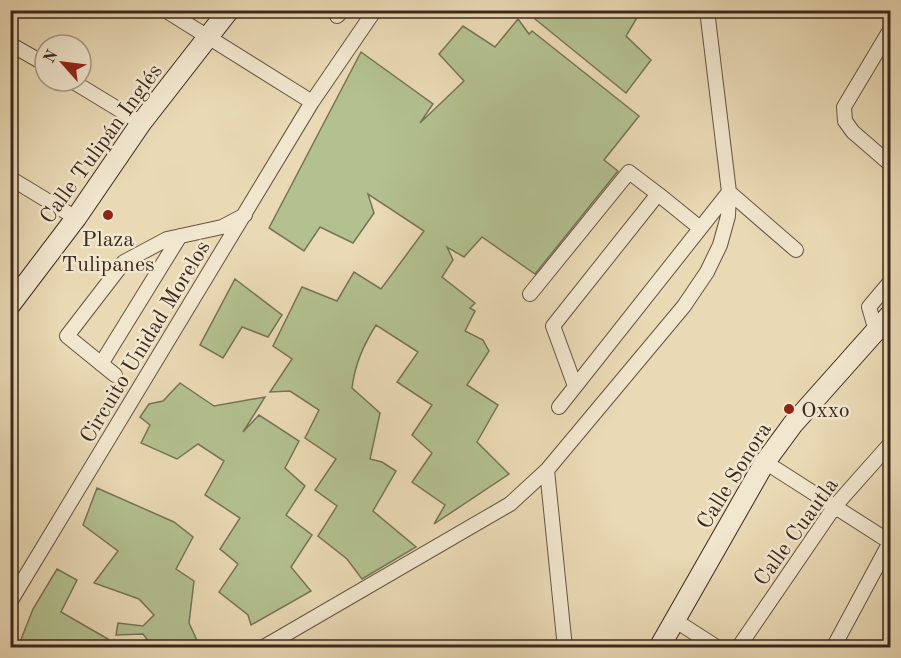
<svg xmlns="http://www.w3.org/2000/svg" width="901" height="658" viewBox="0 0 901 658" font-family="'Old Standard TT',serif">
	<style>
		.green { fill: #b3c090; stroke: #777456; stroke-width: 1.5 }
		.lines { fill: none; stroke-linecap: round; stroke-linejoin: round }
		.street-casing { stroke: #665442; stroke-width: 16 }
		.secondary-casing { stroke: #3b281c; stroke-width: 22 }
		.street { stroke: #f1e6ce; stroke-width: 14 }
		.secondary { stroke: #f1e6ce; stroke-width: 20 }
		.poi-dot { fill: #8f2418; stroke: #f1e6ce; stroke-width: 2 }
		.labels { text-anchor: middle; stroke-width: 5; stroke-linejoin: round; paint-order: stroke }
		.street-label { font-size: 22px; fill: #3b281c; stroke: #f1e6ce }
		.poi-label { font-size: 22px; fill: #3b281c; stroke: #f1e6ce }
	</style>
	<rect width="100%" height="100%" fill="#e9d9b4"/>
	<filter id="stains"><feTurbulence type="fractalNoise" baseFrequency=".00333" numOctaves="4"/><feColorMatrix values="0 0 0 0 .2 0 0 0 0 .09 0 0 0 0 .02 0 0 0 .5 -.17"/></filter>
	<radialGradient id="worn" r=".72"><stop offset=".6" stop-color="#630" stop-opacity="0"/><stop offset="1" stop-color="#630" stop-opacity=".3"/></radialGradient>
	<path class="green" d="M542,11h99l-15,25 25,24 -25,33 -91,-74z
		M518,19l11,15 3,-3 107,85 -35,44 14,11 -83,103 -53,-37 -18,20 -17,-10 6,13 -11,17 33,26 -5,5 5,3 -10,20 18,9 6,11 -22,34 31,20 -21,37 32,32 -75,50 11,-19 -33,-23 20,-29 -20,-18 20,-30 -35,-23 21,-30 -42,-27c-13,21 -21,39 -24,63l28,25 -10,46 12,3 14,9 -23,40 43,36 -54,32 -15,-20 -29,-23 19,-30 -22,-16 21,-31 -31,-21 14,-28 -29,-19 -20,1 22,-33 -19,-13 29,-59 35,14 17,-29 27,17 43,-58 -56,-37 6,19 -21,30 -33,-16 -16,24 -35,-23 92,-176 72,52 -13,19 44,-42 -25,-27 24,-28 32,21z
		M235,279l47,36 -14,22 -26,-10 -19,31 -23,-13z
		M180,383l34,23 51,-9 -22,35 16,-17 40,26 -14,27 20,18 -19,29 26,20 -21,32 20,24 -60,34 -3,-10 -29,-23 19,-28 -18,-15 20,-31 -35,-23 19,-34 -26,-17 -21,15 -36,-16 9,-18 -10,-8 9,-13 14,-3z
		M97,488l77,34 19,15 -17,32 18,12 -5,42 11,24h-47l-10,-13 -27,1 2,-12 25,3 11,-11 -15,-16 -45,-16 24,-32 -35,-26z
		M57,569l20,11 -16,32 47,27 -6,8h-84l15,-38z"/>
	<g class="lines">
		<g class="street-casing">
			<path id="street" d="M165,10l147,92
				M337,16l6,-6
				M890,30l-46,77 1,14 8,11 37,32
				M10,44l35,20
				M72,81l69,42
				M10,178l66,40
				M530,294l99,-122 29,22
				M876,331l-7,-24 21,-25
				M101,364l79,-128
				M115,375l-48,-39 57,-74 43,-23 55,-12 23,-12
				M575,386l-22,-60 105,-132 42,34
				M559,407l170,-215 67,58
				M765,462l125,80
				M547,470l18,178
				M10,602l302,-500 63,-92
				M676,621l42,27
				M262,648l248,-144 37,-34 137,-164 23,-34 13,-27 8,-29 1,-24 -22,-182
				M738,648l97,-142 55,-62
				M833,648l57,-106"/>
		</g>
		<g class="secondary-casing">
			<path id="secondary" d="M10,305l66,-87 65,-95 88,-113
				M659,648l106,-186 28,-38 97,-109"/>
		</g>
		<use href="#street" class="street"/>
		<use href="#secondary" class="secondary"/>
	</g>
	<g class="poi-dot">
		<circle cx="108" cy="215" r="6"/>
		<circle cx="789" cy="409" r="6"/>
	</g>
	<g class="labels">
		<g class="street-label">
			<text transform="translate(100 143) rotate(-54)" y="8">Calle Tulipán Inglés</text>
			<text transform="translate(144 341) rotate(-59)" y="8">Circuito Unidad Morelos</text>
			<text transform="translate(733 475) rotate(-58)" y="8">Calle Sonora</text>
			<text transform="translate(795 531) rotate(-54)" y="8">Calle Cuautla</text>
		</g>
		<g class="poi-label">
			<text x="108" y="246">Plaza<tspan x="108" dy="25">Tulipanes</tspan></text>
			<text x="801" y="417" text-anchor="start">Oxxo</text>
		</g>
	</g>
	<rect width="901" height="658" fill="none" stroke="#e9d9b4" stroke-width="36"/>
	<rect x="12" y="12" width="877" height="634" fill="none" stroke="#3b281c" stroke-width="3"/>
	<rect x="18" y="18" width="865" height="622" fill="none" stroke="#3b281c" stroke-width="1.5"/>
	<g transform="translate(63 63) rotate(298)"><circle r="28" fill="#f1e6ce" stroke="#a89a87" stroke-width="1.5"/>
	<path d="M0-4.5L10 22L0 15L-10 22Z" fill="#8f2418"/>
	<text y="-9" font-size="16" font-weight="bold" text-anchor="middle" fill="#3b281c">N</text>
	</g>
	<rect width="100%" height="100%" filter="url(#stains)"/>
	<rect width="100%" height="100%" fill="url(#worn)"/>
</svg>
